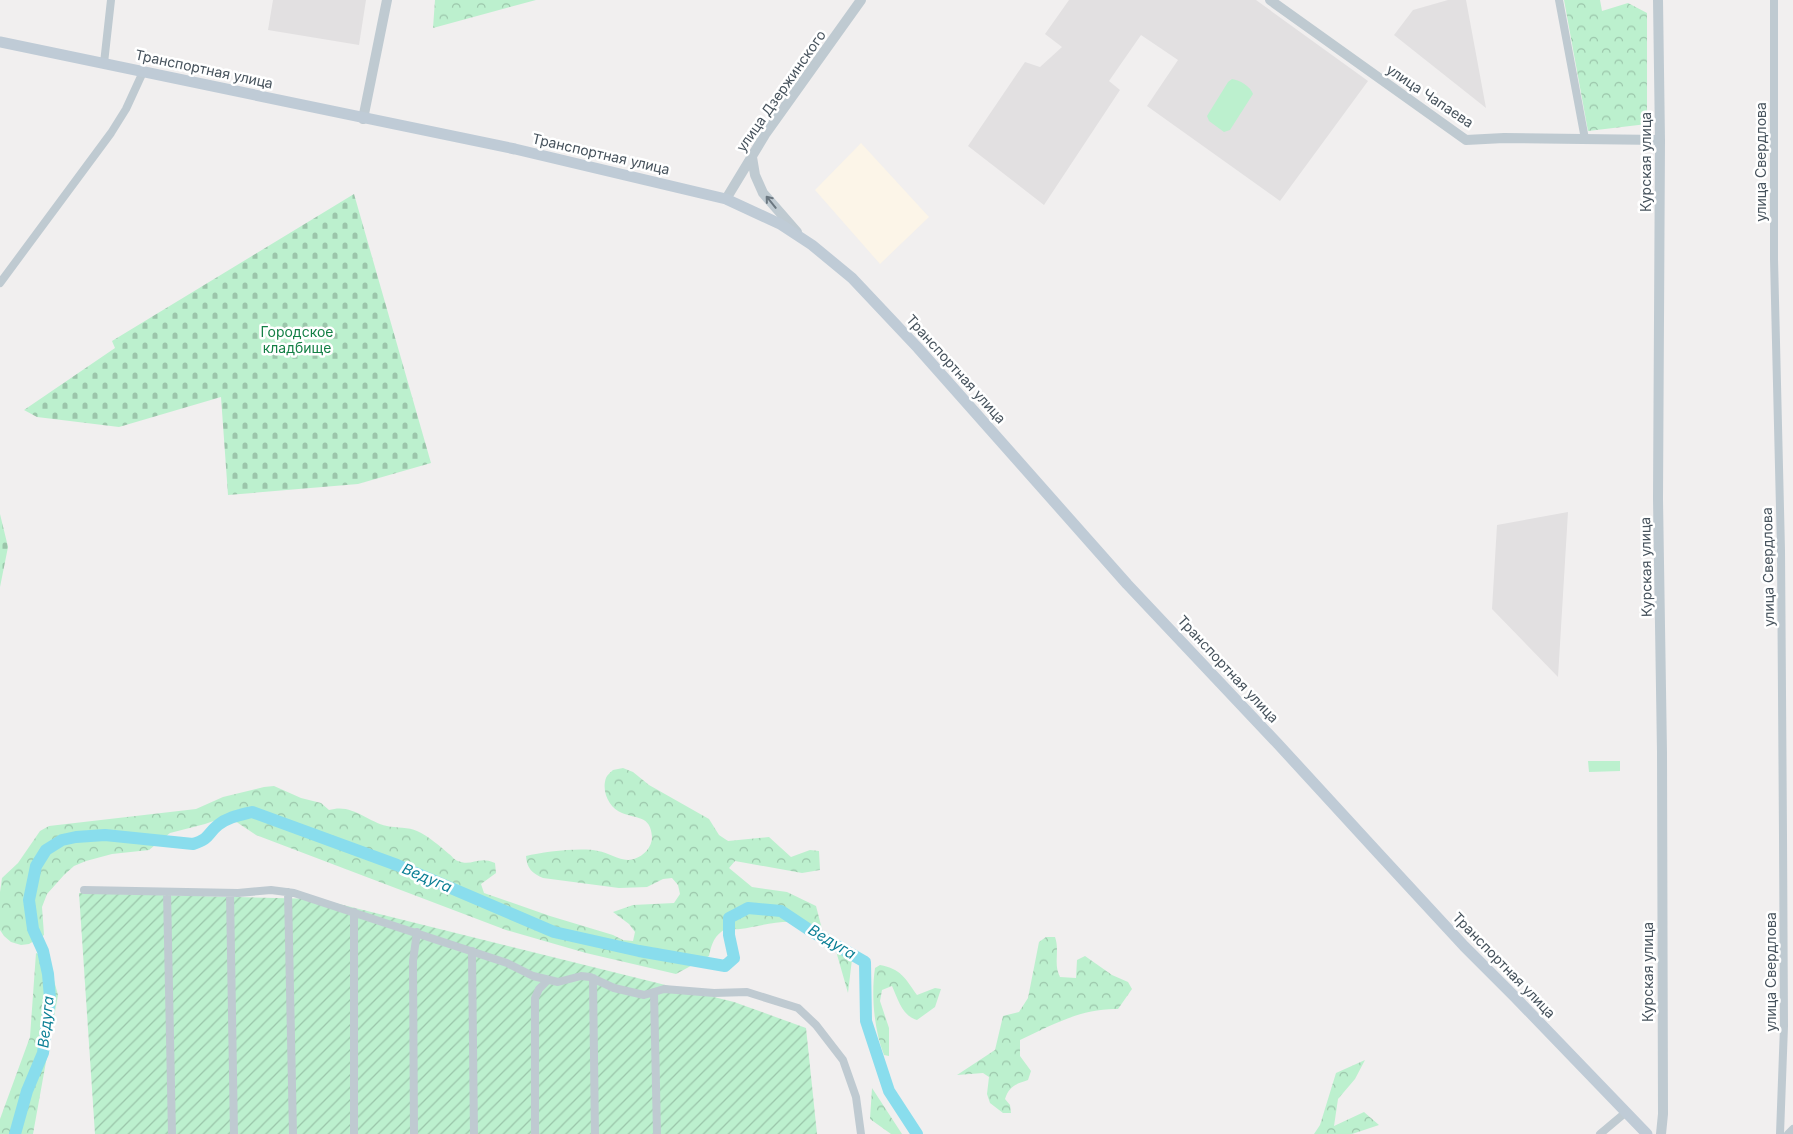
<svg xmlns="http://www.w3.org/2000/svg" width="1793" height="1134" viewBox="0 0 1793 1134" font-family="Inter,sans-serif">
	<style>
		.commercial { fill: #fcf5e8 }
		.education { fill: #e2e0e1 }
		.forest { fill: url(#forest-crowns) }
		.cemetery { fill: url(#cemetery-stones) }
		.park { fill: #bcf0ce }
		.garden { fill: url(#garden-furrows) }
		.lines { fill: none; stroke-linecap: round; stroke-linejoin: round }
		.river { stroke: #89dded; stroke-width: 12 }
		.minor { stroke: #bfcad1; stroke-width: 8 }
		.tertiary { stroke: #bfcad1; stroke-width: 10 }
		.secondary { stroke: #bfcbd6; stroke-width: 11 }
		.oneway { stroke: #6b7780 }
		.labels { text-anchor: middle; stroke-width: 5; stroke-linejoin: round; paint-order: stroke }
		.street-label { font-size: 14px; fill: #47535d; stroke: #fff }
		.park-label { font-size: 14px; fill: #158046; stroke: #fff }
		.water-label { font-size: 15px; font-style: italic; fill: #0b7f95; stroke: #fff }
	</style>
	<defs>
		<pattern id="forest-crowns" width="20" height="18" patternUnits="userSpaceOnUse" patternTransform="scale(1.25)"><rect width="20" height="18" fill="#bcf0ce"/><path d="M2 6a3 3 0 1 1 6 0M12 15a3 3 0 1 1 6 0" fill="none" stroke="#9bc5aa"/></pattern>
		<pattern id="cemetery-stones" width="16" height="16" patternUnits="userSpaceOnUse" patternTransform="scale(1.25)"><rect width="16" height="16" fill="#bcf0ce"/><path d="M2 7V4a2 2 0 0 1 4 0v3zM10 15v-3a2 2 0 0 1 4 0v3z" fill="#9bc5aa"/></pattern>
		<pattern id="garden-furrows" width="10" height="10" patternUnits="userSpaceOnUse" patternTransform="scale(1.25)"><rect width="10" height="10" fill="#bcf0ce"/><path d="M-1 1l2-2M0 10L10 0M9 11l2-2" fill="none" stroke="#9bc5aa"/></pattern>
	</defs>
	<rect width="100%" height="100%" fill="#f1efef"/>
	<path class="commercial" d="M861,143l68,74 -49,47 -65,-74z"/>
	<path class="education" d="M273,0h93l-7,45 -91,-15z
		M1069,0h187l112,81 -88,120 -133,-95 31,-46 -37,-25 -32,46 11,9 -76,115 -76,-59 57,-84 15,5 22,-20 -17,-13z
		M1448,0h18l20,108 -92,-73 19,-25z
		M1568,512l-10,165 -66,-68 5,-84z"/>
	<path class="forest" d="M435,0h101l-103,28z
		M1564,0h36l2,11 26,-8 19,10v111l-59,7z
		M623,768l10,4 16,13 60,34 10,16 9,6 41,-4 22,20 19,-7 9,1 1,19 -18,3 -67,-12 -6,7 23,19 35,5 29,14 7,27c-24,-20 -55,-8 -83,-4 -7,1 -14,-2 -19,3 -8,6 -10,15 -12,24l-33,18 -90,-21 -80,-23 -250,-95 -24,-16 -10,-1 -17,6 -35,9 -21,17 -37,4 -26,7 -12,5 -10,9 -17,19 -5,13 2,28 -15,9 -8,1 -10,-3 -7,-6 -4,-6v-38l2,-14 16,-15 22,-32 9,-5 147,-17 27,-12 41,-10 10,-1 27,12 20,5 8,7c23,-7 37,11 58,16 9,2 22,1 30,5 11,5 23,15 32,23 3,2 5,6 9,7 14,6 20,-6 37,2l1,10 -15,11 3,9 66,23 63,19 10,5 10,1 2,-9 -6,-8 -16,-12 20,-7 41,-2 6,-9 -2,-9 -6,-7 -9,1 -16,8 -28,1 -76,-10c-11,-5 -16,-9 -17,-22 17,-4 55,-9 72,-5 12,2 24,12 36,8 10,-3 18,-12 18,-22 -1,-22 -16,-18 -30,-24 -12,-4 -21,-21 -16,-35 1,-3 5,-6 7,-8z
		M1046,937h9c5,14 -2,27 5,40l16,1 1,-18 8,-4 27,19 16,7 4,7 -14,20c-36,-1 -66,16 -98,31v16l11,15 -3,9c-12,4 -19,6 -23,19l5,6 1,8h-8l-13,-10 -3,-9 2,-17 -6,-4 -26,2 38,-25 8,-34 16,-4 9,-14 11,-56z
		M836,951l16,8 -4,34z
		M36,953l12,6 10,36 -25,139h-33v-15l30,-82z
		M880,965c21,4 25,13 37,30l18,-7 6,1 -6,18 -18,13c-15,-4 -19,-21 -25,-34l-10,4 -2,11 9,27v28l-5,-1c-10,-25 -13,-60 -9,-87z
		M1365,1060l-10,19 -17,20 -4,27 30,-14 15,13 -27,9h-38l6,-9 16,-52z
		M872,1088l30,46h-11l-21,-15z"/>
	<path class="cemetery" d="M354,194l77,269 -73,21 -130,11 -7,-98 -102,30 -82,-10 -13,-7 91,-62 -3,-7z
		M0,514l8,33 -8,40z"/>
	<path class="park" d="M1232,79c8,1 19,8 21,15l-23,36 -6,2 -15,-11 -2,-5 21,-34z
		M1588,761h32v10l-31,1z"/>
	<path class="garden" d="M79,893l240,6 415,103 72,26 11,106h-722z"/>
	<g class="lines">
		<path class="river" d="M15,1134l12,-43 16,-38 7,-55 -2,-24 -5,-23 -10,-22 -4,-29 7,-34 10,-16 16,-10 14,-3 29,-2 88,9c18,-6 13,-9 25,-19 10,-8 22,-10 34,-13l145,53 157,67 85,19 86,15 9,-8 -5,-23v-17l19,-10 33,3 30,20 54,31 1,59 23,70 28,43"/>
		<path class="minor" d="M1559,0l26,139
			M1774,0v259l7,291 2,286 1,190 -4,108
			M104,63l7,-63
			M0,283l111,-150 15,-24 17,-37
			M84,890l154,3 33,-3 23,3 213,70 26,13 25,6 23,-6 9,1 24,11 30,7 20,-6 50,4 33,-1 51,16 18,17 27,35 13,37 5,37
			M167,892l5,242
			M288,892l5,242
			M230,893l4,241
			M354,912v222
			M472,951l2,183
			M593,978l2,156
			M654,992l3,142
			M414,1134l-1,-173 4,-29
			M535,1134v-136l4,-9 9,-9
			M1600,1134l25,-21
			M1788,1134l5,-5"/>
		<path class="tertiary" d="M1270,0l196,140 38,-2 156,2
			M1658,0l2,140 -2,359 4,253 1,362 -2,20
			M363,119l24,-119
			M752,157l3,18 8,18 34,39
			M726,199l40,-66 95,-133"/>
		<path class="secondary" d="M0,42l515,107 211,50 54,25 32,21 40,33 66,70 209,236 151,160 101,110 85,92 50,50 133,138"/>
	</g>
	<defs><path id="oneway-shaft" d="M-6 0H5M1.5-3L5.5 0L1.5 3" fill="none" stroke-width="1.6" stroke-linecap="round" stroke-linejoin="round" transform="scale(1.25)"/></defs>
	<use class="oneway" href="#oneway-shaft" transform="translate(771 202) rotate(-129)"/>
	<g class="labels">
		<g class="street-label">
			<text transform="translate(204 69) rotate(12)" y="5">Транспортная улица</text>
			<text transform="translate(781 91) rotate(-55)" y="5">улица Дзержинского</text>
			<text transform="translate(1430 96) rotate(34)" y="5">улица Чапаева</text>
			<text transform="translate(601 154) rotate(13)" y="5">Транспортная улица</text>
			<text transform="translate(1646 162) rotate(-90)" y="5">Курская улица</text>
			<text transform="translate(1761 162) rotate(-90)" y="5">улица Свердлова</text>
			<text transform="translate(956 369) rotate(48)" y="5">Транспортная улица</text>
			<text transform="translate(1646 567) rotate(-91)" y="5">Курская улица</text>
			<text transform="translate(1768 567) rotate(-91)" y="5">улица Свердлова</text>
			<text transform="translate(1228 669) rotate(47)" y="5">Транспортная улица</text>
			<text transform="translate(1504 965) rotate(46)" y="5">Транспортная улица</text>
			<text transform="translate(1648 972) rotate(-90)" y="5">Курская улица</text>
			<text transform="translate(1771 972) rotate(-90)" y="5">улица Свердлова</text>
		</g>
		<g class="park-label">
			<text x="297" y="337">Городское<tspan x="297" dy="16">кладбище</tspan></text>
		</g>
		<g class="water-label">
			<text transform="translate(427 878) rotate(23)" y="5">Ведуга</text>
			<text transform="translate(832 942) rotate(31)" y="5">Ведуга</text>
			<text transform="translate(46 1022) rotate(-84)" y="5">Ведуга</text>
		</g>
	</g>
</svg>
